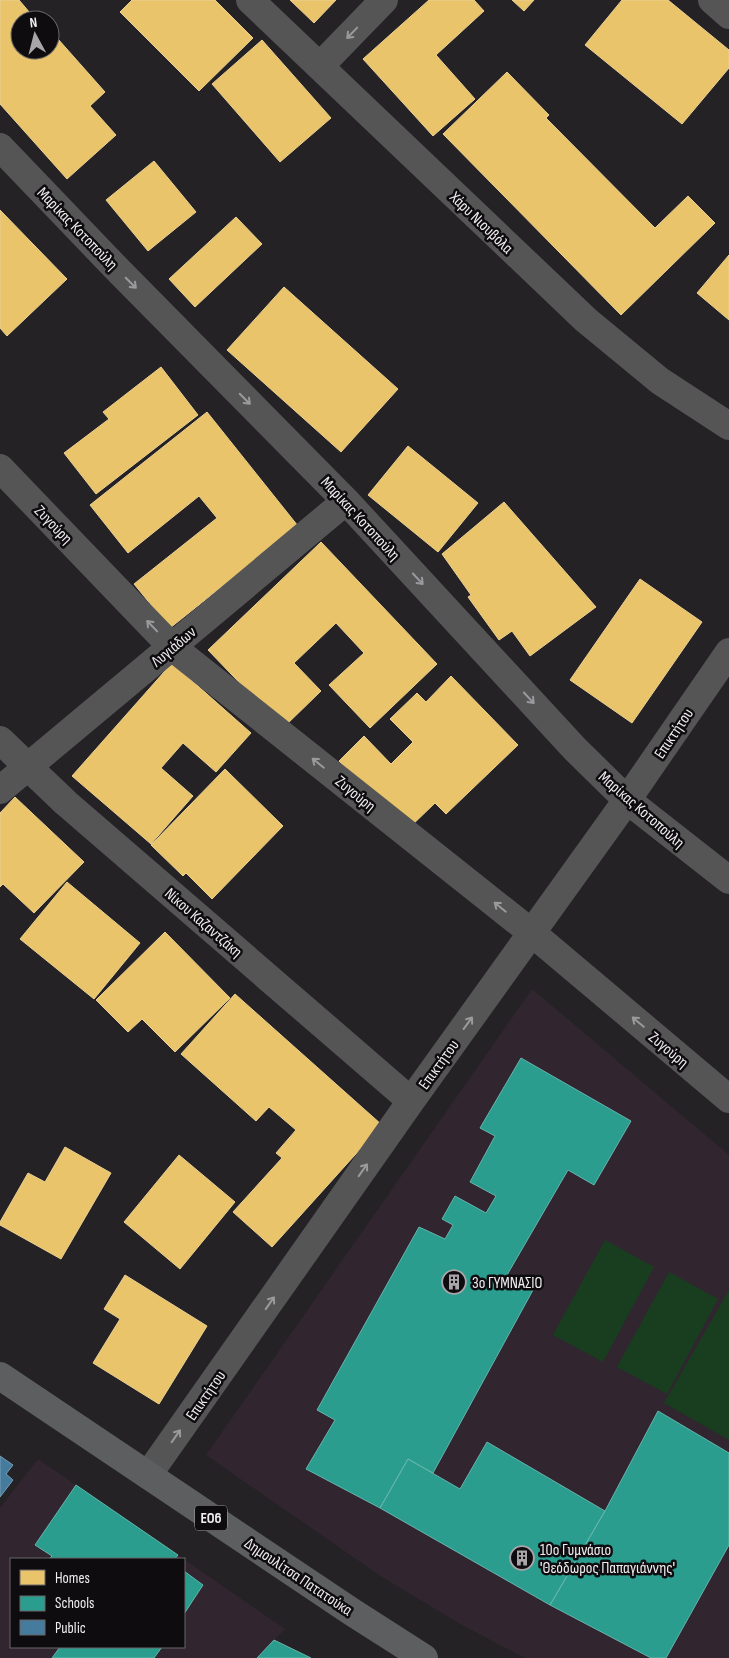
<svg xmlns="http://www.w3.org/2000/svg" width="729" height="1658" viewBox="0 0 729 1658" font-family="'Sofia Sans Condensed',sans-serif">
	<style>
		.education { fill: #312530; fill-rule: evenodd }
		.green { fill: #183e1f }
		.homes { fill: #e9c46a; stroke: #ebd092 }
		.schools { fill: #2a9d8f; stroke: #65b5ac }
		.public { fill: #457b9d; stroke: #789db6 }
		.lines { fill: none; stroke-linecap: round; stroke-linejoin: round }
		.minor { stroke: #555556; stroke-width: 28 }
		.major { stroke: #5d5e5f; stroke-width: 28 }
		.oneway { stroke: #9b999c }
		.labels { text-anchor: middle; stroke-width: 5; stroke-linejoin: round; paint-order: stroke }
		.shield { fill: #0e0c0e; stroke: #acaaad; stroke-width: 1 }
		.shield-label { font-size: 15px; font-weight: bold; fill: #f0edf1 }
		.street-label { font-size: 16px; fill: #f0edf1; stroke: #0e0c0e }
		.poi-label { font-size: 16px; fill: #f0edf1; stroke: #0e0c0e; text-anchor: start }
	</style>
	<rect width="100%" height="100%" fill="#252226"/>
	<path class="education" d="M532,989l197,166v503h-204l-63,-33 -80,-48 -176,-122z
		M38,1459l38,26 209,144 -28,29h-257v-150zM11,1559h173v88h-173z"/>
	<path class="green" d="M605,1240l49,27 -51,95 -50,-27z
		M669,1272l49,27 -51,95 -50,-27z
		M729,1290v150l-65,-37z"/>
	<path class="homes" d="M0,0h19l17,20h-16v30h30v-20l55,62 -15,14 26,29 -49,44 -67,-75z
		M132,0h83l38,38 -54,53 -79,-79z
		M290,0h46l-22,23z
		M429,0h45l10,11 -48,44 39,44 -42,37 -70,-77z
		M512,0h22l-10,11z
		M622,0h46l61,50v18l-47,56 -97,-79z
		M262,40l69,78 -51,44 -68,-78z
		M507,72l42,43 -3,3 109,110 33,-32 27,27 -94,92 -178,-181z
		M154,161l42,51 -48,39 -42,-51z
		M0,210l67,69 -60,57 -7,-8z
		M236,217l26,27 -67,63 -26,-28z
		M729,255v65l-32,-27z
		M284,287l114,102 -57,63 -114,-102z
		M161,367l37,48 -102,79 -32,-41 45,-34 -6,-7z
		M207,412l91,114 -128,102 -36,-44 83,-66 -18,-22 -71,57 -38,-48z
		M408,446l70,57 -40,49 -70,-57z
		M504,502l92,105 -66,49 -18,-25 -13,9 -31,-43 3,-2 -29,-41z
		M321,542l116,122 -67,64 -41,-43 35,-32 -28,-30 -42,40 27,28 -38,37 -75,-78z
		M640,579l62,43 -70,101 -62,-43z
		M172,663l79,70 -35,39 -33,-29 -22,25 32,28 -42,48 -79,-68z
		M451,676l67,69 -72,69 -11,-11 -28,27 -68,-69 25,-25 27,28 22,-22 -23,-23 27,-26 9,9z
		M225,769l58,57 -71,73 -26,-26 -3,3 -32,-31z
		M15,797l69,65 -50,51 -31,-29 -3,3v-74z
		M67,882l73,61 -46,56 -74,-60z
		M165,932l65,66 -55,54 -33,-33 -14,13 -32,-32z
		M235,994l147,131 -110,122 -39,-35 49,-54 -6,-5 20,-23 -27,-23 -13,14 -75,-67z
		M65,1147l46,26 -50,86 -61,-34v-3l28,-49 17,9z
		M179,1155l56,47 -55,67 -56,-47z
		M125,1275l82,51 -48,78 -66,-41 27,-44 -16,-10z"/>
	<path class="schools" d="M521,1058l110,63 -37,64 -26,-15 -61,105 26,15 -100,183 -25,-14 -28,49 -74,-39 29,-49 -18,-10 102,-183 26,12 8,-14 -11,-6 13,-23 31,17 10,-17 -26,-14 25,-46 -15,-8z
		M658,1411l71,42v92l-63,113h-15l-101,-53 55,-94z
		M487,1442l118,69 -55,94 -170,-97 28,-49 52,30z
		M76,1485l102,70 -3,4h-126l3,-3 -17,-11z
		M184,1571l19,14 -19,29z
		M274,1640l37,18h-54z
		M60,1647h102l-8,11h-102z"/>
	<path class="public" d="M0,1456l13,9 -7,9 7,6 -13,17z"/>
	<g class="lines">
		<path class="minor" d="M250,0l336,320 74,61 69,45
			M712,0l17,15
			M320,66l64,-66
			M0,147l115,120 231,234 229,248 52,51 102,80
			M0,468l172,179 360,286 197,166
			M0,740l66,63 345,298
			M0,790l346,-289
			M148,1475l263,-374 216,-301 102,-148"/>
		<path class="major" d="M0,1376l352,236 72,46"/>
	</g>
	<defs><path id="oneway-shaft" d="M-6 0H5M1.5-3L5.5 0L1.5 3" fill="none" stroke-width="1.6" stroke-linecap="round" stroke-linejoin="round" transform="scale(1.25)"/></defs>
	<g class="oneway">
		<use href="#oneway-shaft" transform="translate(352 33) rotate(134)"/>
		<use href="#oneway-shaft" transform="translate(131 283) rotate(45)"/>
		<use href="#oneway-shaft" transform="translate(245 399) rotate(45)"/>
		<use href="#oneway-shaft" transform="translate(418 579) rotate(47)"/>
		<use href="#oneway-shaft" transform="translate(152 626) rotate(-134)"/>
		<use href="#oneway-shaft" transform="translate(529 698) rotate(47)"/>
		<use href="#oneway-shaft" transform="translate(318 763) rotate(-141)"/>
		<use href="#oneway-shaft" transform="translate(500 907) rotate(-141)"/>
		<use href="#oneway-shaft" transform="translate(638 1022) rotate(-140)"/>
		<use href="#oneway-shaft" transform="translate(468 1023) rotate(-54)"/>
		<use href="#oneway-shaft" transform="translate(363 1170) rotate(-55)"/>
		<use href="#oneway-shaft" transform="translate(270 1303) rotate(-55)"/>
		<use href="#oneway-shaft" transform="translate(176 1436) rotate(-55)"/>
	</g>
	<defs>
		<g id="building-ring" transform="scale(1.25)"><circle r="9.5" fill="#0e0c0e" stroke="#a9a6aa" stroke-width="1.5"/><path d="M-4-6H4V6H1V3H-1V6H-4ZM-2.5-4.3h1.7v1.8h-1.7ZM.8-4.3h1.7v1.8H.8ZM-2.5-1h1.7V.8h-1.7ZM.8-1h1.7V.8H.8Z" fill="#a9a6aa"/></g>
	</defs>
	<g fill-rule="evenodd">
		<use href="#building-ring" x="454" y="1282"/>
		<use href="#building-ring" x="522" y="1558"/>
	</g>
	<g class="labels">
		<rect class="shield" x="195" y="1505.5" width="32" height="25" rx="4"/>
		<g class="shield-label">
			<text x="211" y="1523">ΕΟ6</text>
		</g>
		<g class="street-label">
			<text transform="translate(482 222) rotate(44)" y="6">Χάρυ Νιουβόλα</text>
			<text transform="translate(78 228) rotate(46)" y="6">Μαρίκας Κοτοπούλη</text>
			<text transform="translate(361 518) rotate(47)" y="6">Μαρίκας Κοτοπούλη</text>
			<text transform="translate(54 524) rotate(46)" y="6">Ζυγούρη</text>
			<text transform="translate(173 646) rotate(-40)" y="6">Λυγιάδων</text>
			<text transform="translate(673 733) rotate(-56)" y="6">Επικτήτου</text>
			<text transform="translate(356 793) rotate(39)" y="6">Ζυγούρη</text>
			<text transform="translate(642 809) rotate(41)" y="6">Μαρίκας Κοτοπούλη</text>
			<text transform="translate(204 922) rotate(41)" y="6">Νίκου Καζαντζάκη</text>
			<text transform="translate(669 1049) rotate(40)" y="6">Ζυγούρη</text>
			<text transform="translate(438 1064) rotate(-54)" y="6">Επικτήτου</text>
			<text transform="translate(205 1395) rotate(-55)" y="6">Επικτήτου</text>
			<text transform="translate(299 1576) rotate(34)" y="6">Δημουλίτσα Πατατούκα</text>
		</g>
		<g class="poi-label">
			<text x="472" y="1288">3ο ΓΥΜΝΑΣΙΟ</text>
			<text x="540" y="1555">10ο Γυμνάσιο<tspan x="540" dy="18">'Θεόδωρος Παπαγιάννης'</tspan></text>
		</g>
	</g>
	<rect x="10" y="1558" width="175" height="90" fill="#0e0c0e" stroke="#686669"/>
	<rect x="20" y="1570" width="25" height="15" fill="#e9c46a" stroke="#686669"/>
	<text x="55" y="1583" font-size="15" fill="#f0edf1">Homes</text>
	<rect x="20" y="1596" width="25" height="15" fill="#2a9d8f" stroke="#686669"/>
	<text x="55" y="1608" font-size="15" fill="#f0edf1">Schools</text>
	<rect x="20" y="1620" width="25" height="15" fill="#457b9d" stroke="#686669"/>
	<text x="55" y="1633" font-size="15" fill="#f0edf1">Public</text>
	<g transform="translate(35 35) rotate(353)"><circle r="24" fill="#0e0c0e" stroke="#686669"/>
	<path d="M0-4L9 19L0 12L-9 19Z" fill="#a9a6aa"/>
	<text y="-8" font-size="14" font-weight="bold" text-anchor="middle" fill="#f0edf1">N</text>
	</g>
</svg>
